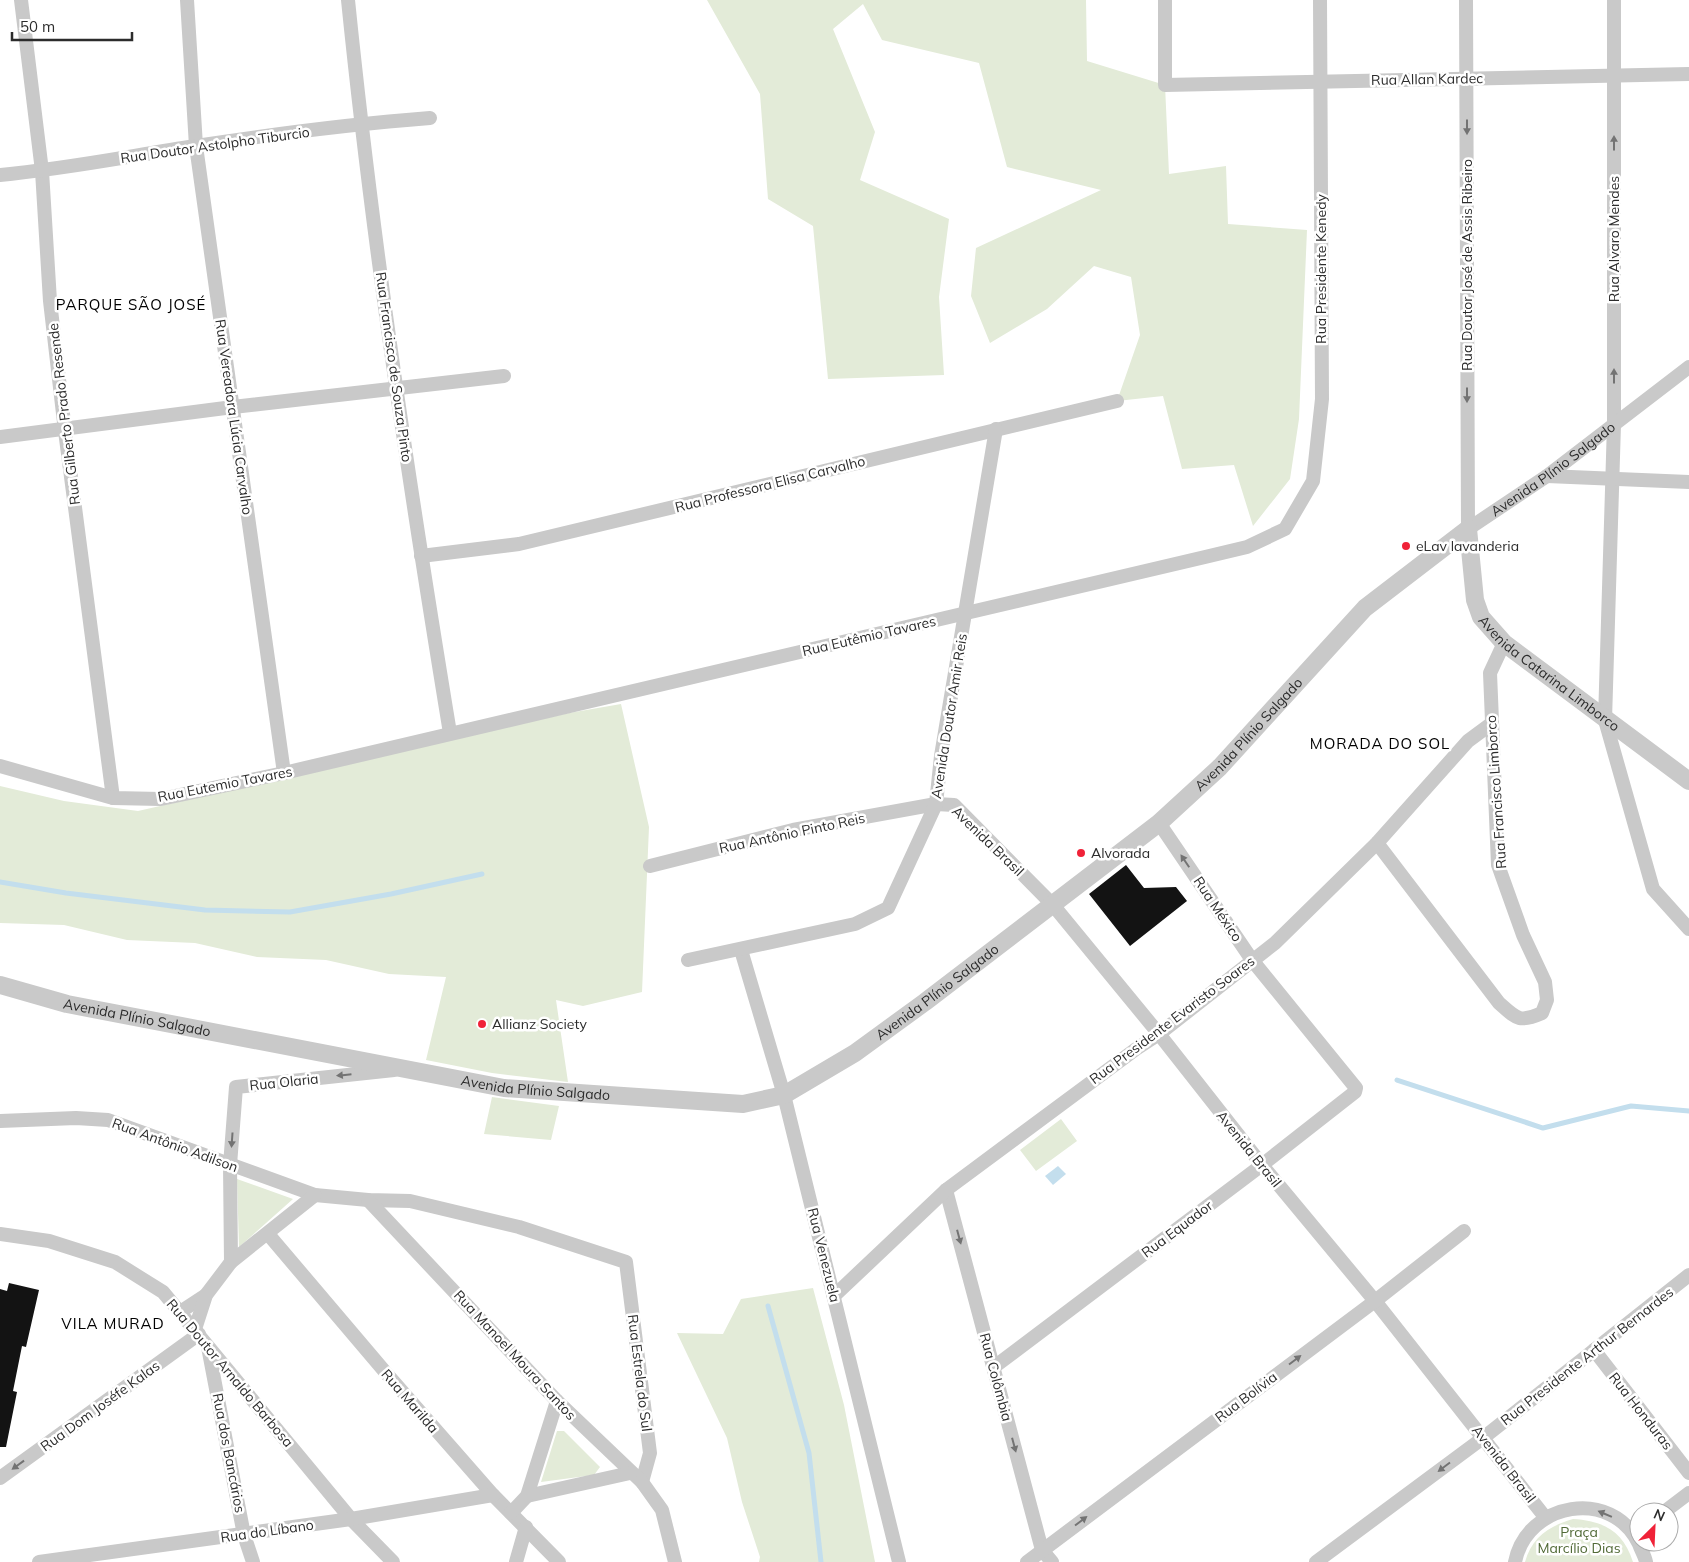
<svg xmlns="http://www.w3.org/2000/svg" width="1689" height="1562" viewBox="0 0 1689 1562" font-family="Mulish,sans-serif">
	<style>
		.green { fill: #e3ebd8 }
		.water { fill: #c3deed }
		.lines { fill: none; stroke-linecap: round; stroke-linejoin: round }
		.stream { stroke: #c3deed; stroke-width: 5 }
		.building { fill: #131313 }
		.minor { stroke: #c9c9c9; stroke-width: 14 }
		.tertiary { stroke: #c9c9c9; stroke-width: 18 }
		.oneway { fill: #737373 }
		.poi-dot { fill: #f02238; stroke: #fff; stroke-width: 2 }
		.labels { text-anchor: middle; stroke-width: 5; stroke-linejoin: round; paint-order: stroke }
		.street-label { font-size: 14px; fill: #2c2c2c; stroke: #fff }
		.poi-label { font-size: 14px; fill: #2c2c2c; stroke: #fff; text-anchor: start }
		.park-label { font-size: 14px; fill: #516a37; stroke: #fff }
		.neighbourhood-label { font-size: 15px; letter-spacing: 1px; fill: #000; stroke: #fff }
	</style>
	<rect width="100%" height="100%" fill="#fff"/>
	<path class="green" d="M707,0h379l1,61 78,24 4,89 57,-8 2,58 79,6 -8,189 -9,60 -37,47 -19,-61 -52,4 -19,-73 -46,5 23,-66 -9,-58 -37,-11 -47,43 -57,34 -19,-47 5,-48 125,-58 -94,-23 -28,-104 -97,-23 -19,-36 -30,25 42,103 -15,48 89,39 -10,78 5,78 -116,4 -15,-153 -45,-27 -8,-105z
		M621,704l28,123 -7,165 -59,14 -27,-6 12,82 -76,-9 -66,-13 20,-83 -57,-3 -63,-14 -69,-3 -62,-14 -68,-3 -63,-15 -64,-2v-137l64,15 74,10 431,-98z
		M492,1097l67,9 -8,34 -67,-6z
		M1061,1119l16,22 -41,30 -16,-21z
		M237,1179l56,20 -54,48z
		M813,1288l31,117 31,157h-116l1,-5 -18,-55 -15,-64 -50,-105 46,1 18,-35z
		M557,1431h7l36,36 -6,8 -53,7z
		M1573,1519c31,2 50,12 60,43h-108c7,-25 24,-36 48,-43z"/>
	<path class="water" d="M1058,1166l8,8 -13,11 -8,-9z"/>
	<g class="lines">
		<path class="stream" d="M0,882l66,11 139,17 85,2 101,-18 91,-20
			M1397,1080l146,48 88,-22 58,5
			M768,1306l41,147 12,109"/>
	</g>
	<path class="building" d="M1126,865l18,23 32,-1 11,14 -57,45 -41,-52z
		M9,1283l30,7 -13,57 -4,-1 -9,45 4,1 -11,55h-6v-158l7,2z"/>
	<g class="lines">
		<g class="minor">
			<path d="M21,0l21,171 8,130 15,130 48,367"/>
			<path d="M187,0l9,146 88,627"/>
			<path d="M348,0c25,246 62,490 102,733"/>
			<path d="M1165,0v85l524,-11"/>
			<path d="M1466,0l2,529"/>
			<path d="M1614,0v424l-9,296 48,169 36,40"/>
			<path d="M0,175c66,-6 130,-19 196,-29 78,-12 156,-22 234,-28"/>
			<path d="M0,437l233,-30 271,-31"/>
			<path d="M1547,476l142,6"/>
			<path id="s1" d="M1468,529l79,-53 142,-109"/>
			<path d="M421,556l98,-12 598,-143"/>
			<path d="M0,766l113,32 48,1 123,-26 921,-216 42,-10 38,-18 28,-48 9,-82 -2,-399"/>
			<path d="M1377,843l122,160c18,16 20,20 43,10l5,-13 -2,-18 -22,-47 -25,-70 -8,-192 14,-30"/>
			<path d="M650,866l143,-36 143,-26 18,1 99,100 106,129 103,131 113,136 170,216"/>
			<path d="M741,950l43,145 115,467"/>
			<path d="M688,960l167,-36 33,-16 48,-104 5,-48 55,-327"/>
			<path d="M0,1121l76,-3 32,2 207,75 53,5 42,1 109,26 107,35 24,191 -8,29"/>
			<path d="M946,1190l96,360 10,12"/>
			<path d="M368,1200l189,201 85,81 20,28 13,52"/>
			<path d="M0,1234l49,7 66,21 48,30 188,227 42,43"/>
			<path d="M268,1234l118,139 107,122 66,67"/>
			<path d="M231,1262l-1,-97 6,-78 158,-17"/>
			<path d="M834,1296l112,-106 190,-141 23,-15 116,-91 102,-100 91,-102 23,-17"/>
			<path d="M180,1312l26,-17"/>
			<path d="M195,1329l11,-34 25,-33 84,-67"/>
			<path d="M208,1347l36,188 9,27"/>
			<path d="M1594,1350l95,123"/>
			<path d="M994,1367l268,-202 93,-73 1,-4 -104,-128 -93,-137"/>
			<path d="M0,1478l199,-144"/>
			<path d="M527,1496l103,-23"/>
			<path d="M1664,1512l25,-19"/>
			<path d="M511,1513l16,-17 30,-95"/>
			<path d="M39,1562l312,-43 142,-24"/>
			<path d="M516,1562l10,-35"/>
			<path d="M1027,1562l348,-261 89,-70"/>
			<path d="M1316,1562l167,-124 206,-163"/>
			<path d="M1515,1562c12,-60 97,-75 124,-18 2,6 6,12 7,18"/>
		</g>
		<g class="tertiary">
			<path id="s2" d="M1468,529l7,71 6,17 23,26 185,138"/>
			<path id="s3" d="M0,985l67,19 437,84 239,16 41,-9 71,-42 70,-51 234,-179 61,-56 145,-159 103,-79"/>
		</g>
	</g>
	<defs><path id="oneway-solid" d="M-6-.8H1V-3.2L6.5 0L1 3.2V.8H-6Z" transform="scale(1.25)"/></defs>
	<g class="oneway">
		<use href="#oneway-solid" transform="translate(1467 127) rotate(90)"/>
		<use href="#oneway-solid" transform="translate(1614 143) rotate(-90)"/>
		<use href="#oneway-solid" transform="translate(1614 376) rotate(-90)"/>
		<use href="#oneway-solid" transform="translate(1467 395) rotate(90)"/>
		<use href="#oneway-solid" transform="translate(1185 861) rotate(-124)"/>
		<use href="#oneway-solid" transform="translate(344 1075) rotate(174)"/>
		<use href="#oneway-solid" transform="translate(232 1140) rotate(94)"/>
		<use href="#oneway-solid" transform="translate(959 1237) rotate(75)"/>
		<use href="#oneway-solid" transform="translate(1295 1360) rotate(-37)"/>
		<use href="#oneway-solid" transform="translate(1014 1445) rotate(75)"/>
		<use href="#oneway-solid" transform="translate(18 1465) rotate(144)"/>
		<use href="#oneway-solid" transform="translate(1444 1467) rotate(143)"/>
		<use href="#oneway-solid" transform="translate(1605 1514) rotate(-157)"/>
		<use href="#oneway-solid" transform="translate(1081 1521) rotate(-37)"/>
	</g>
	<g class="poi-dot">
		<circle cx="1406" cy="546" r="5"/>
		<circle cx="1081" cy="853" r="5"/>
		<circle cx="482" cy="1024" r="5"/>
	</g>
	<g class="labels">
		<g class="street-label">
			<text transform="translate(1427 79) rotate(-1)" y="5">Rua Allan Kardec</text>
			<text transform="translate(215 145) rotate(-8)" y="5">Rua Doutor Astolpho Tiburcio</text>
			<text transform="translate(1614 239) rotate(-90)" y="5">Rua Alvaro Mendes</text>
			<text transform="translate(1467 265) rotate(-90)" y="5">Rua Doutor José de Assis Ribeiro</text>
			<text transform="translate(1321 269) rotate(-90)" y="5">Rua Presidente Kenedy</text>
			<text transform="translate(394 367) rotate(82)" y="5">Rua Francisco de Souza Pinto</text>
			<text transform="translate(64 414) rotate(-97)" y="5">Rua Gilberto Prado Resende</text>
			<text transform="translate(234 417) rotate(82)" y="5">Rua Vereadora Lúcia Carvalho</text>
			<text dy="5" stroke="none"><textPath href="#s1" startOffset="104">Avenida Plínio Salgado</textPath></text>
			<text transform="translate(770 484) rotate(-14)" y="5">Rua Professora Elisa Carvalho</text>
			<text transform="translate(869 636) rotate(-13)" y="5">Rua Eutêmio Tavares</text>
			<text dy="5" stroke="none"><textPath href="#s2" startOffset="178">Avenida Catarina Limborco</textPath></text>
			<text transform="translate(949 716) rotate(-81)" y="5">Avenida Doutor Amir Reis</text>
			<text dy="5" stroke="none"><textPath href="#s3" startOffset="1386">Avenida Plínio Salgado</textPath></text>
			<text transform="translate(225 784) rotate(-11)" y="5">Rua Eutemio Tavares</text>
			<text transform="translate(1496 792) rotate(-94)" y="5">Rua Francisco Limborco</text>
			<text transform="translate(792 833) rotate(-12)" y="5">Rua Antônio Pinto Reis</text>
			<text transform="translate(988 841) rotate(44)" y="5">Avenida Brasil</text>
			<text transform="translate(1218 909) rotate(56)" y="5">Rua México</text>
			<text dy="5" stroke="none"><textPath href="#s3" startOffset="981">Avenida Plínio Salgado</textPath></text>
			<text dy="5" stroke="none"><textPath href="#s3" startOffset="141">Avenida Plínio Salgado</textPath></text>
			<text transform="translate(1172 1020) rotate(-37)" y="5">Rua Presidente Evaristo Soares</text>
			<text transform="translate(284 1082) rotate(-6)" y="5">Rua Olaria</text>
			<text dy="5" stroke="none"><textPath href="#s3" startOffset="546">Avenida Plínio Salgado</textPath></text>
			<text transform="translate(175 1145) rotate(20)" y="5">Rua Antônio Adilson</text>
			<text transform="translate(1249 1149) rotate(51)" y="5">Avenida Brasil</text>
			<text transform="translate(1177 1229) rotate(-37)" y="5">Rua Equador</text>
			<text transform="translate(824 1255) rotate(76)" y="5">Rua Venezuela</text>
			<text transform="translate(515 1355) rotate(47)" y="5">Rua Manoel Moura Santos</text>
			<text transform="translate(1587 1356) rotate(-38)" y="5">Rua Presidente Arthur Bernardes</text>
			<text transform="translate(230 1373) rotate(50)" y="5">Rua Doutor Arnaldo Barbosa</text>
			<text transform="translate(640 1373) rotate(83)" y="5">Rua Estrela do Sul</text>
			<text transform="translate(996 1377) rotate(75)" y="5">Rua Colômbia</text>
			<text transform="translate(1246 1397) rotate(-37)" y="5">Rua Bolívia</text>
			<text transform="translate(410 1401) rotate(49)" y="5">Rua Marilda</text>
			<text transform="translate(100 1406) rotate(-36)" y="5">Rua Dom Joséfe Kalas</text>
			<text transform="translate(1641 1411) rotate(52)" y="5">Rua Honduras</text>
			<text transform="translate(229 1453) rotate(79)" y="5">Rua dos Bancários</text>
			<text transform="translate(1504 1464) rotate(52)" y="5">Avenida Brasil</text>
			<text transform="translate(267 1531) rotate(-8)" y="5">Rua do Líbano</text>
		</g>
		<g class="poi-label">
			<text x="1416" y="551">eLav lavanderia</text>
			<text x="1091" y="858">Alvorada</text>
			<text x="492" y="1029">Allianz Society</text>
		</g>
		<g class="park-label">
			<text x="1579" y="1537">Praça<tspan x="1579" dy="16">Marcílio Dias</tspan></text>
		</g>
		<g class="neighbourhood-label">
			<text x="131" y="310">PARQUE SÃO JOSÉ</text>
			<text x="1380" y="749">MORADA DO SOL</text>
			<text x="113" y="1329">VILA MURAD</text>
		</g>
	</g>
	<g transform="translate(1654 1527) rotate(24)"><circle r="24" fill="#ffffff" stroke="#ababab"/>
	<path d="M0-4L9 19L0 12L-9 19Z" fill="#f02238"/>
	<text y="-8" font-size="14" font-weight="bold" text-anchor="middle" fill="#2c2c2c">N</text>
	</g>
	<path d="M12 32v8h120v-8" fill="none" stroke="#2c2c2c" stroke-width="2.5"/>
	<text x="20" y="32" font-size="15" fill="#2c2c2c" stroke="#ffffff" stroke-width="4" paint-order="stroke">50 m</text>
</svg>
